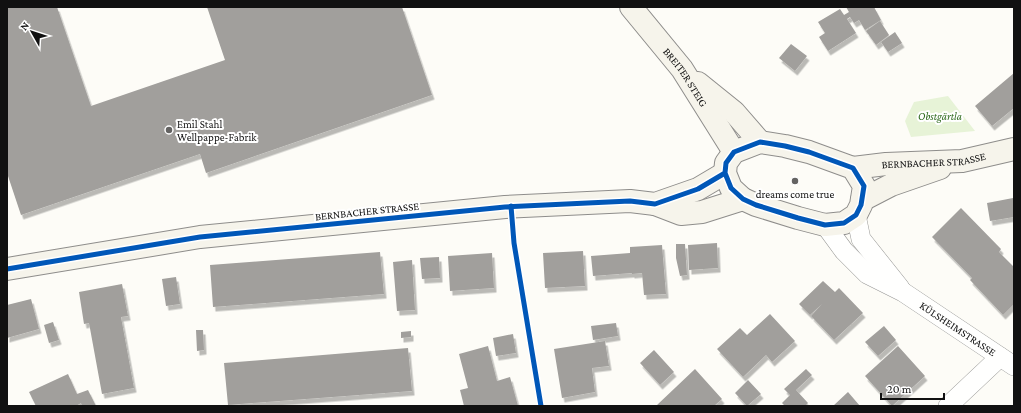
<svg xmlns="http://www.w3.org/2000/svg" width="1021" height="413" viewBox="0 0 1021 413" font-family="'Crimson Pro',serif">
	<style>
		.green { fill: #e7f3d7 }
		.building { fill: #a19f9c; filter: url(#shadow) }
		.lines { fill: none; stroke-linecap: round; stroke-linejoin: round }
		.street-casing { stroke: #979795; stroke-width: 20 }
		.secondary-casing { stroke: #8e8d8b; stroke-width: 24 }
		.street { stroke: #fffffe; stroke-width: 19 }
		.secondary { stroke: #f6f4eb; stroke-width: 22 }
		.cycleway-casing { stroke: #fff; stroke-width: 8 }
		.cycleway { stroke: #0057b8; stroke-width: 5 }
		.poi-dot { fill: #646362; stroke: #fff; stroke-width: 1.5 }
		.labels { text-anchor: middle; stroke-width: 4; stroke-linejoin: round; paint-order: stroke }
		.street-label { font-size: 11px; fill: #111; stroke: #fff }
		.park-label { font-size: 11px; font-style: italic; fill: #2f6b1f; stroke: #fff }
		.poi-label { font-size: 11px; fill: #111; stroke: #fff; text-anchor: start }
	</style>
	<defs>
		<filter id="shadow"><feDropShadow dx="2.5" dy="4.5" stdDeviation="0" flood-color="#0004"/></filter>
	</defs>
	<rect width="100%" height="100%" fill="#fdfcf7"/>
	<path class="green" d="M948,96l27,35 -64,6 -6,-16 9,-19z"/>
	<path class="building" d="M7,7h50l34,99 134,-46 -18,-53h195l30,88 -226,78 -6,-19 -179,61 -14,-42z
		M846,7h28l7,13 -16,10 -6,-10 -5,3 -4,-6 -3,2 9,14 -28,18 -9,-14 6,-4 -7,-11 22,-13 4,6 5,-3z
		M880,21l9,14 -13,10 -10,-14z
		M895,32l7,11 -14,9 -7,-10z
		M791,44l16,12 -12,15 -16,-13z
		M1014,73v35l-22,18 -17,-20z
		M1013,198l1,19 -24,4 -3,-18z
		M961,208l40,41 -2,3 15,15v37l-11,11 -33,-35 2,-2 -40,-41z
		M717,243l1,25 -29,2 -1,-25z
		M676,244h9l2,31 -7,1 -4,-18z
		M662,245l4,49 -22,1 -2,-22 -10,1v-1l-39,3 -2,-20 39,-3v-6z
		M583,251l2,35 -40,2 -2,-35z
		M380,252l4,42 -171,13 -3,-42z
		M492,253l2,35 -44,3 -2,-35z
		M439,257l1,21 -18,1 -2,-21z
		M412,260l3,50 -18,1 -4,-49z
		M176,277l4,27 -14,2 -4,-27z
		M823,281l12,11 4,-4 24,25 -29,27 -23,-24 11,-12 -12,11 -11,-11z
		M122,284l6,32 -7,1 13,71 -32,6 -13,-71 -5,1 -5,-32z
		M31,299l8,30 -32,9v-33z
		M770,314l25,27 -23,21 -6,-7 -23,22 -26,-28 23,-21 7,7z
		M53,322l6,18 -10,3 -5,-18z
		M616,323l2,13 -25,4 -2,-14z
		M884,326l12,14 -18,16 -13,-14z
		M196,330h7l1,20 -7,1z
		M411,331v6l-10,1v-6z
		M513,334l3,19 -20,3 -3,-18z
		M605,341l4,25 -17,2 3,24 -33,6 -8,-49z
		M488,346l9,35 13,-4 8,29h-54l-4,-16 8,-2 -9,-34z
		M898,346l27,30 -33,30 -27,-30z
		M408,348l4,43 -184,14 -4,-42z
		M654,350l20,22 -14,13 -20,-22z
		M695,369l27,30 -8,7h-56l-1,-1z
		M806,369l6,6 -16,15 12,13 -3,3h-20l-3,-3 8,-8 -6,-6z
		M68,374l9,20 11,-4 8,16h-14l-1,-3 -5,3h-40l-7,-14z
		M748,380l13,14 -14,12 -12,-13z
		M848,392l12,14h-27z"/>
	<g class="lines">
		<g class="street-casing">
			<g id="street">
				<path d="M856,215l5,24 39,49"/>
				<path id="s1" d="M825,225l19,26 23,23 36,18 111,74"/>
				<path d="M948,406l52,-49"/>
			</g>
		</g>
		<g class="secondary-casing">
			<g id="secondary">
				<path id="s2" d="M631,7l51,62 52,83"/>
				<path d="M698,83l36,29 26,30"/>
				<path d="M760,142l25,4 24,6 44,16 11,18 -3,19 -5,10 -12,8 -19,2 -27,-7 -42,-13 -13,-6 -12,-11 -6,-15 1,-10 8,-11z"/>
				<path id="s3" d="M853,168l33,-4 76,-3 52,-12"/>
				<path d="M862,200l29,-15 49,-17"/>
				<path d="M655,204l26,10 21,-2 41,-13"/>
				<path d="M7,269l193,-32 305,-30 125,-6 25,3 43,-15 27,-16"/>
			</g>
		</g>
		<use href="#street" class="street"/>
		<use href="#secondary" class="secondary"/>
		<g class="cycleway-casing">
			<path id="cycleway" d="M760,142l25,4 24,6 44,16 11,18 -3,19 -5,10 -12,8 -19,2 -27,-7 -42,-13 -13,-6 -12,-11 -6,-15 1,-10 8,-11z
				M511,206l3,37 27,163
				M7,269l193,-32 305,-30 125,-6 25,3 43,-15 27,-16"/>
		</g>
		<use href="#cycleway" class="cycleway"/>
	</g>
	<g class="poi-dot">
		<circle cx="169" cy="130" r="4"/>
		<circle cx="795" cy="181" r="4"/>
	</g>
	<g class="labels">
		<g class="street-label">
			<text dy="4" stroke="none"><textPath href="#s2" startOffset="89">BREITER STEIG</textPath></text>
			<text dy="4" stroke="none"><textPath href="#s3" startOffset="81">BERNBACHER STRASSE</textPath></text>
			<text transform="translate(367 211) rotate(-6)" y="4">BERNBACHER STRASSE</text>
			<text dy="4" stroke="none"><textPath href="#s1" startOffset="171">KÜLSHEIMSTRASSE</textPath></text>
		</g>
		<g class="park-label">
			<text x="940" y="120">Obstgärtla</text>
		</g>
		<g class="poi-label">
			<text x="177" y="128">Emil Stahl<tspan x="177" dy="13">Wellpappe-Fabrik</tspan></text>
			<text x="795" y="198" text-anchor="middle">dreams come true</text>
		</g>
	</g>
	<rect width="1021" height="413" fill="none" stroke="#111111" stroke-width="16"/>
	<g transform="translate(32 32) rotate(309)" stroke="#ffffff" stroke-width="3" paint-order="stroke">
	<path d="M0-3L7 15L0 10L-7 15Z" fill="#111111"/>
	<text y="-6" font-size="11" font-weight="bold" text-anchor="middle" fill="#111111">N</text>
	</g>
	<path d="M881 393v6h63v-6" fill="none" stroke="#111111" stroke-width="2"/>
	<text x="887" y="393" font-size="12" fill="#111111" stroke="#ffffff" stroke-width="3" paint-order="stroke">20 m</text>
</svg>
